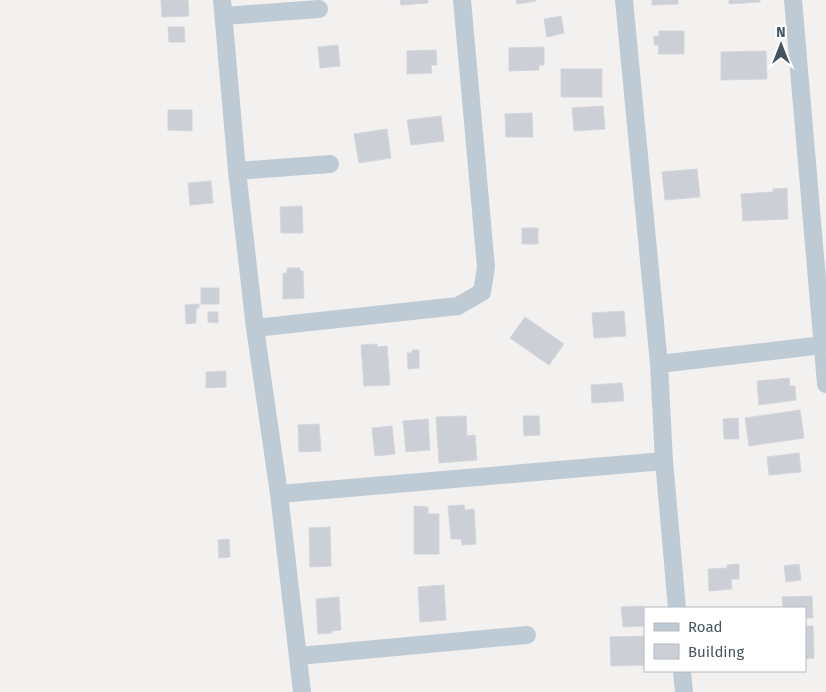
<svg xmlns="http://www.w3.org/2000/svg" width="826" height="692" viewBox="0 0 826 692" font-family="'Fira Sans',sans-serif">
	<style>
		.building { fill: #cccfd6; stroke: #d3d6dc }
		.lines { fill: none; stroke-linecap: round; stroke-linejoin: round }
		.minor { stroke: #bfcbd4; stroke-width: 18 }
	</style>
	<rect width="100%" height="100%" fill="#f3f0f0"/>
	<path class="building" d="M161,0h27l1,16 -27,1z
		M400,0h28v3l-27,2z
		M516,0h19l1,1 -19,3z
		M652,0h26v4l-26,1z
		M729,0h31v2l-31,2z
		M561,16l3,17 -17,4 -3,-18z
		M168,27h16l1,15h-16z
		M659,31h25v23h-26l1,-9h-5v-9h5z
		M338,45l2,21 -20,2 -2,-21z
		M544,47v18h-5v5l-30,1v-23z
		M436,50l1,15h-6l1,8 -25,1v-23z
		M766,51l1,28 -46,1v-28z
		M561,69h41v28h-41z
		M603,106l2,23 -31,2 -2,-23z
		M168,110h24v21l-24,-1z
		M532,113l1,24h-27l-1,-23z
		M441,116l3,25 -33,4 -4,-25z
		M387,129l4,29 -32,5 -5,-29z
		M697,169l3,28 -35,3 -3,-28z
		M211,181l2,22 -23,2 -2,-22z
		M787,188l1,31 -45,2 -2,-27 32,-2v-3z
		M302,206l1,27h-22l-1,-26z
		M522,228h16v16h-16z
		M287,268h13v3h3l1,27 -21,1v-26h4z
		M201,288h18v16h-18z
		M199,304v4l-3,1v14l-10,1 -1,-19z
		M624,311l2,25 -32,2 -2,-25z
		M208,312h10v11l-10,-1z
		M525,317l39,27 -15,21 -39,-27z
		M377,344v3l10,-1 3,39 -26,1 -3,-41z
		M412,350h7v18l-11,1 -1,-16h5z
		M226,371v16l-20,1v-16z
		M789,378l1,8h5l1,14 -37,5 -2,-24z
		M622,383l2,18 -32,2 -1,-18z
		M800,410l4,28 -55,8 -4,-28z
		M466,416l1,20 8,-1 2,25 -38,3 -3,-46z
		M523,416h16l1,19 -16,1z
		M738,418l1,21h-15l-1,-20z
		M428,419l2,31 -24,2 -3,-31z
		M319,424l2,27 -22,1 -1,-27z
		M392,426l3,28 -20,2 -3,-28z
		M799,453l2,19 -32,3 -2,-18z
		M464,505l1,5 9,-1 2,35 -14,1 -1,-6h-10l-3,-33z
		M414,506l14,1v7h11v40h-25z
		M330,527l1,39 -21,1 -1,-39z
		M229,539l1,18 -11,1 -1,-18z
		M739,564v15h-8l1,10 -23,2 -1,-22 19,-1v-3z
		M799,564l2,16 -15,2 -2,-16z
		M444,585l2,35 -26,2 -2,-35z
		M812,596l1,22h-8v-10h-22l-1,-11z
		M339,597l2,33 -9,1v2l-14,1 -2,-35z
		M643,606l1,20 -21,1 -2,-20z
		M805,626h8l1,32 -9,1z
		M645,636v29l-34,1 -1,-29z"/>
	<g class="lines">
		<path class="minor" d="M222,0l15,171 18,157 24,166 23,198
			M624,0l35,364 5,97 13,147
			M793,0l33,384
			M224,16l95,-7
			M237,171l93,-7
			M255,328l203,-22 24,-14 4,-25 -24,-267
			M659,364l164,-19
			M279,494l385,-33
			M299,656l228,-21
			M682,671l2,21"/>
	</g>
	<rect x="644" y="607" width="162" height="65" fill="#ffffff" stroke="#b5bbbf"/>
	<rect x="654" y="623" width="25" height="8" fill="#bfcbd4" stroke="#b5bbbf"/>
	<text x="688" y="632" font-size="15" fill="#465460">Road</text>
	<rect x="654" y="644" width="25" height="15" fill="#cccfd6" stroke="#b5bbbf"/>
	<text x="688" y="657" font-size="15" fill="#465460">Building</text>
	<g transform="translate(781 45)" stroke="#ffffff" stroke-width="4" paint-order="stroke">
	<path d="M0-4L9 19L0 12L-9 19Z" fill="#465460"/>
	<text y="-8" font-size="14" font-weight="bold" text-anchor="middle" fill="#465460">N</text>
	</g>
</svg>
